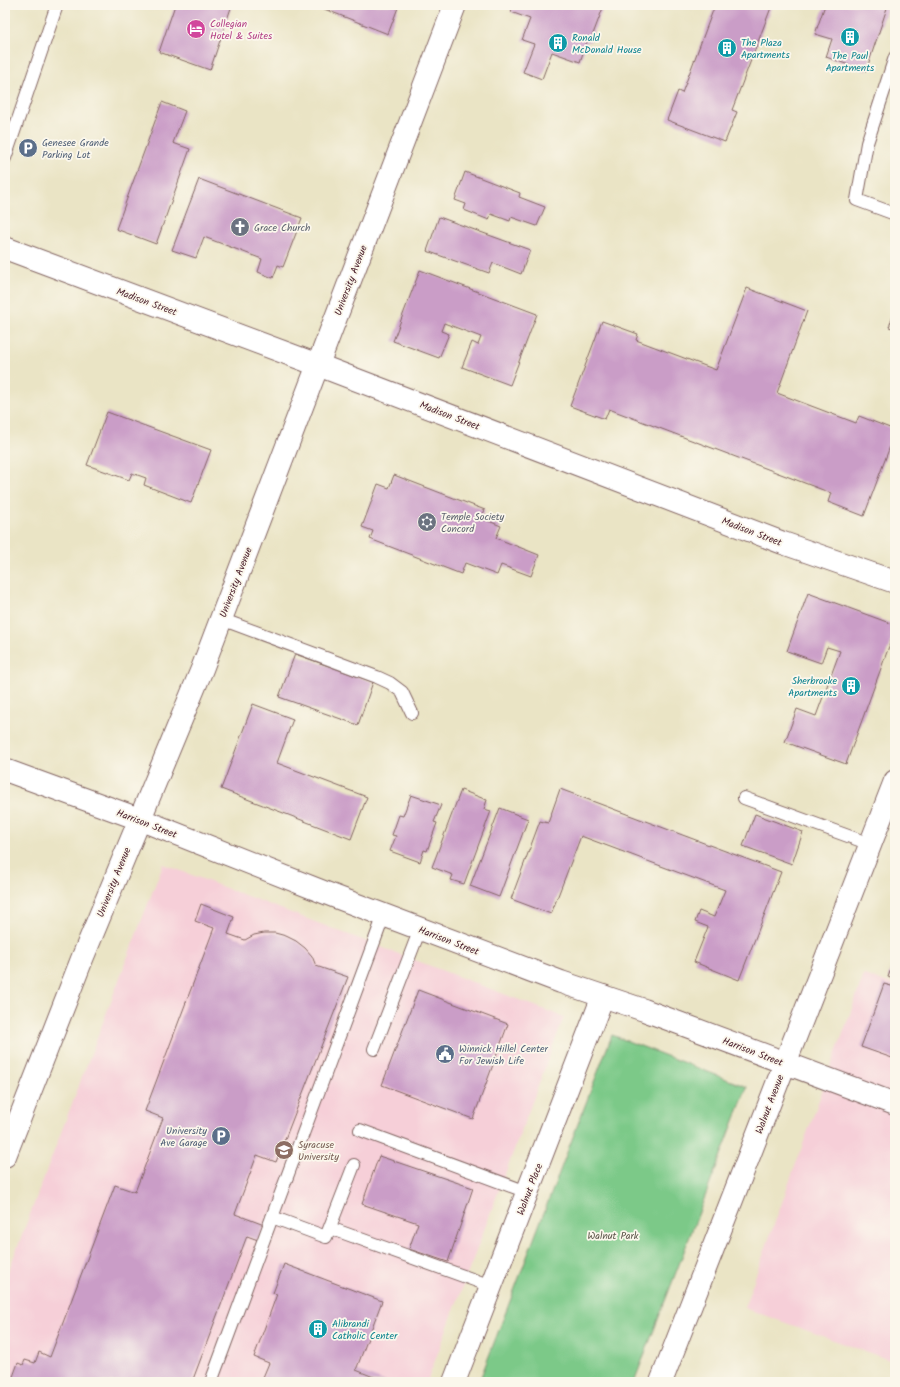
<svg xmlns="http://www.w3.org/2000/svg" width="900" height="1387" viewBox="0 0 900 1387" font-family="Kalam,sans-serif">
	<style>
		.built { fill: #f6cfd8 }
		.green { fill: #7cc988; stroke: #63745a }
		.building { fill: #ca9dc7 }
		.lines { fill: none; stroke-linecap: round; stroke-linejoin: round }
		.lane-casing { stroke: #826461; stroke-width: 14 }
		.street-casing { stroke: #826461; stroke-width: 24 }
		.secondary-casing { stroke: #826461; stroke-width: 24 }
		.lane { stroke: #fff; stroke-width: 12 }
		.street { stroke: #fff; stroke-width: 22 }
		.secondary { stroke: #fff; stroke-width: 22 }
		.labels { text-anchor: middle; stroke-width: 3.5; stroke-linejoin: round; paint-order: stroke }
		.hotel-label { font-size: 10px; fill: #b23c85; stroke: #fbf7ec; text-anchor: start }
		.culture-label { font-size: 10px; fill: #0d838f; stroke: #fbf7ec; text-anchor: start }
		.service-label { font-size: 10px; fill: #4e5e75; stroke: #fbf7ec; text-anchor: start }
		.worship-label { font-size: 10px; fill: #5b616d; stroke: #fbf7ec; text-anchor: start }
		.street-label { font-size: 10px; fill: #4a1f2b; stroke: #fbf7ec }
		.education-label { font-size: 10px; fill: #785e54; stroke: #fbf7ec; text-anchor: start }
		.park-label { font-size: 10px; fill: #595247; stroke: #fbf7ec }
	</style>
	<rect width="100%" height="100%" fill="#fbf7ec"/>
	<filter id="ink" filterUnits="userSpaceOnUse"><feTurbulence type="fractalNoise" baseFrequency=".025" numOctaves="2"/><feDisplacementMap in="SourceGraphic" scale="8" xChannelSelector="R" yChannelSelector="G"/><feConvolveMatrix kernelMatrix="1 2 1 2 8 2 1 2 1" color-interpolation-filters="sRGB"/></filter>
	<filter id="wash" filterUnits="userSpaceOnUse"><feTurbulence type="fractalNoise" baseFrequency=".012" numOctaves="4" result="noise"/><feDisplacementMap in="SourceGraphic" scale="16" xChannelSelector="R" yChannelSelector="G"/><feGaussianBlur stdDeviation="0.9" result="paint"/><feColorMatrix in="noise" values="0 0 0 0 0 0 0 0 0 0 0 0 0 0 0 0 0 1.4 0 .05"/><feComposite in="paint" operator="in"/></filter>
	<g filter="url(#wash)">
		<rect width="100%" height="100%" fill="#eae4c5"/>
		<path class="built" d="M163,864l401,153 -137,365h-422v-102z
			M864,975l31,10v377l-151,-54z"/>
		<path class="green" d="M612,1035l135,52 -113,295h-155z"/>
		<g id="blocks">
			<path class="building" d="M175,5h57l-22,65 -51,-18z
				M314,5h85l-11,29z
				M513,5h91l-14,37 -3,-1 -7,21 -28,-10 -10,27 -19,-7 11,-28 -12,-4 8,-21 -19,-7z
				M715,5h57l-40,105 5,2 -12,30 -58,-22 11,-29 4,2z
				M825,5h63l-22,66 -40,-14 6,-18 -17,-5z
				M162,102l23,9 -12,32 17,6 -34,95 -40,-15z
				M465,172l55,21 -1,4 26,10 -8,19 -26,-9 -1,4 -19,-7 -2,6 -25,-10 2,-6 -11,-4z
				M199,179l103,39 -19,49 -5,-2 -5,13 -15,-6 4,-13 -58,-22 -8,21 -24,-8z
				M439,217l91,33 -9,24 -28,-11 -4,10 -62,-22z
				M420,270l117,44 -27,71 -48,-18 10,-25 6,3 3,-8 -37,-14 -3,8 8,3 -10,24 -46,-17z
				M747,288l60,23 -30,82 79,30 3,-7 36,14v3l-31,83 -36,-14 3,-9 -222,-84 -4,10 -35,-13 32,-85 36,13 -2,6 80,30z
				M895,310v19l-6,-2z
				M107,412l104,38 -20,53 -47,-18 2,-7 -14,-5 -3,7 -42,-15z
				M394,475l91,35 -4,8 20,8 -5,12 43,17 -8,21 -30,-11 -4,10 -32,-12 -4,11 -91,-35 3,-8 -11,-4 16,-43 11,4z
				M808,593l87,32v5l-49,134 -61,-22 12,-33 19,7 24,-65 -13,-4 -6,16 -34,-12z
				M295,654l78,28 -15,43 -79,-28z
				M253,704l40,15 -16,44 90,34 -16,42 -130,-50z
				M560,789l221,83 -42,108 -45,-18 14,-35 -13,-5 4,-11 15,6 11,-27 -144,-54 -30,78 -40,-15 29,-78 8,2z
				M461,790l26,10 -3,9 7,2 -27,73 -13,-4 2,-5 -21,-8z
				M411,795l30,10 -7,17 3,1 -10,28 -3,-1 -4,12 -30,-11 6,-15 -4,-1 7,-20 4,1z
				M500,808l28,11 -29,78 -29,-11z
				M755,814l48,18 -11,32 -49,-18z
				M201,904l33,13 -6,17 17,6 9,-5 10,-2h11l11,3 10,5 9,7 7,8 4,10 32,11 -72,185 -19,-7 -22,59 29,11 -6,15 -11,-4 -55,146h-120l-12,-5 -2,5h-47l7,-19 5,2 2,-5 10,3 4,-11 11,5 65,-172 20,7 28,-74 -18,-7 69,-183 -19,-7z
				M895,958v22l-7,-3z
				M884,984l11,3v72l-34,-12z
				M418,990l90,34 -35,95 -91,-34z
				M379,1156l94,32 -25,74 -39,-13 9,-26 -56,-19z
				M284,1264l98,37 -26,69 30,12h-125l8,-19 -15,-6 23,-63 -4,-1z"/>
		</g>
	</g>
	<g filter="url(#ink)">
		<use href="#blocks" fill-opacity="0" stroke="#826461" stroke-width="1"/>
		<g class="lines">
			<g class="lane-casing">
				<path id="lane" d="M895,57l-28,86 -10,57 38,14
					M5,158l52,-153
					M221,619l156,58 13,6 12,9 10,21
					M744,798l126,46
					M374,1049l46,-120
					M360,1130l167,62
					M272,1217l54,20 28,-72
					M330,1228l161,58
					M211,1382l173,-467"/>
			</g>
			<g class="street-casing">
				<path id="street" d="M5,248l313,117 465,178 112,39
					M454,1382l149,-386
					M661,1382l234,-601"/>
			</g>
			<g class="secondary-casing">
				<path id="secondary" d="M5,770l134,49 197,78 225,85 83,28 251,94
					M5,1156l77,-197 120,-290 253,-664"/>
			</g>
			<use href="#lane" class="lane"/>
			<use href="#street" class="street"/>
			<use href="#secondary" class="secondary"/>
		</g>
	</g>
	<defs>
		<g id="hotel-disc" transform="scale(1)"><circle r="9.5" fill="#d1479c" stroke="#fbf7ec"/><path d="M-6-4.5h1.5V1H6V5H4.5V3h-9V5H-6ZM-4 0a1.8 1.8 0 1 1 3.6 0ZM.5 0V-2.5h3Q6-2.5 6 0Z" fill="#fff"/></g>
		<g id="building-disc" transform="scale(1)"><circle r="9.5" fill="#0f9aa8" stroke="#fbf7ec"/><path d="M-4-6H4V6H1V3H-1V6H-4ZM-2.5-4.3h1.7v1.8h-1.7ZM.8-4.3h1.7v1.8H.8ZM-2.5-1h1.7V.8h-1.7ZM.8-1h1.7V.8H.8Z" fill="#fff"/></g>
		<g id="parking-disc" transform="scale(1)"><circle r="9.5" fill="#5c6f8a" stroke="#fbf7ec"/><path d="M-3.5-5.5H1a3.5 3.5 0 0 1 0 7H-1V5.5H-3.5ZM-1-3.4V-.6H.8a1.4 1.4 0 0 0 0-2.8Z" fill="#fff"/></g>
		<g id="church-disc" transform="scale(1)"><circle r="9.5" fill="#6b7280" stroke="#fbf7ec"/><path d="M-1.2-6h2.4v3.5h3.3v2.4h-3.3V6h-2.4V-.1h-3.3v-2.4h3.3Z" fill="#fff"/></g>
		<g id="synagogue-disc" transform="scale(1)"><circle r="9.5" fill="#6b7280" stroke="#fbf7ec"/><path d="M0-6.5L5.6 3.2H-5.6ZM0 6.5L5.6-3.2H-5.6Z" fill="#fff"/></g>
		<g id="civic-disc" transform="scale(1)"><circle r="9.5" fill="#5c6f8a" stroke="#fbf7ec"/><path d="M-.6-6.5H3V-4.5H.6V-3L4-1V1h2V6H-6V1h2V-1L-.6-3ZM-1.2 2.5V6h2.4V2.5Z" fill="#fff"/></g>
		<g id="university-disc" transform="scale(1)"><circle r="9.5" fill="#8d6e63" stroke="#fbf7ec"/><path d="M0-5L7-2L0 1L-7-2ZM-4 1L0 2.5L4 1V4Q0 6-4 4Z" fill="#fff"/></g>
	</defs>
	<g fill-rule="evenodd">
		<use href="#hotel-disc" x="196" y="29"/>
		<use href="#building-disc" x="850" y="37"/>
		<use href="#building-disc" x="558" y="43"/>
		<use href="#building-disc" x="727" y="48"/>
		<use href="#parking-disc" x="28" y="148"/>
		<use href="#church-disc" x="240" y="227"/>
		<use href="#synagogue-disc" x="427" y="522"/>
		<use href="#building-disc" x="851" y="686"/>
		<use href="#civic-disc" x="445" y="1054"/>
		<use href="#parking-disc" x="221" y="1136"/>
		<use href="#university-disc" x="284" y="1150"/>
		<use href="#building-disc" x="318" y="1329"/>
	</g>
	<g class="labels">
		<g class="hotel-label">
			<text x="210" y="27">Collegian<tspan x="210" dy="12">Hotel &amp; Suites</tspan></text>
		</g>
		<g class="culture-label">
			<text x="572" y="41">Ronald<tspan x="572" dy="12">McDonald House</tspan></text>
			<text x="741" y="46">The Plaza<tspan x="741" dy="12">Apartments</tspan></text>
			<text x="850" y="59" text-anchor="middle">The Paul<tspan x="850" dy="12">Apartments</tspan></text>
			<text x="837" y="684" text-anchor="end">Sherbrooke<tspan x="837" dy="12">Apartments</tspan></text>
			<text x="332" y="1327">Alibrandi<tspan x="332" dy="12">Catholic Center</tspan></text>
		</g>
		<g class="service-label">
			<text x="42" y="146">Genesee Grande<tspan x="42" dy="12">Parking Lot</tspan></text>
			<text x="459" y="1052">Winnick Hillel Center<tspan x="459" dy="12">For Jewish Life</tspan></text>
			<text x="207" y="1134" text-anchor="end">University<tspan x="207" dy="12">Ave Garage</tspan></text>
		</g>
		<g class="worship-label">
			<text x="254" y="231">Grace Church</text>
			<text x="441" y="520">Temple Society<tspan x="441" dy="12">Concord</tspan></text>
		</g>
		<g class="street-label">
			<text transform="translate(350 280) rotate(-69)" y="4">University Avenue</text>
			<text transform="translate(147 301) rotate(20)" y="4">Madison Street</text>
			<text transform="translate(450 415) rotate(21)" y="4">Madison Street</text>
			<text transform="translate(752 531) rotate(21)" y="4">Madison Street</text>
			<text transform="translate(235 582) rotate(-69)" y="4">University Avenue</text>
			<text transform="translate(147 823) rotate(21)" y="4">Harrison Street</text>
			<text transform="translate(113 882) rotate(-68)" y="4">University Avenue</text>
			<text transform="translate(449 940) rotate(21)" y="4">Harrison Street</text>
			<text transform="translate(753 1051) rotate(21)" y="4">Harrison Street</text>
			<text transform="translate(769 1104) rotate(-69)" y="4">Walnut Avenue</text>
			<text transform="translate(529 1189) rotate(-69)" y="4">Walnut Place</text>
		</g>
		<g class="education-label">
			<text x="298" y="1148">Syracuse<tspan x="298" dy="12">University</tspan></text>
		</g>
		<g class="park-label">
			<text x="613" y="1239">Walnut Park</text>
		</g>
	</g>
	<rect width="900" height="1387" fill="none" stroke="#fbf7ec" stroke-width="20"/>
</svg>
